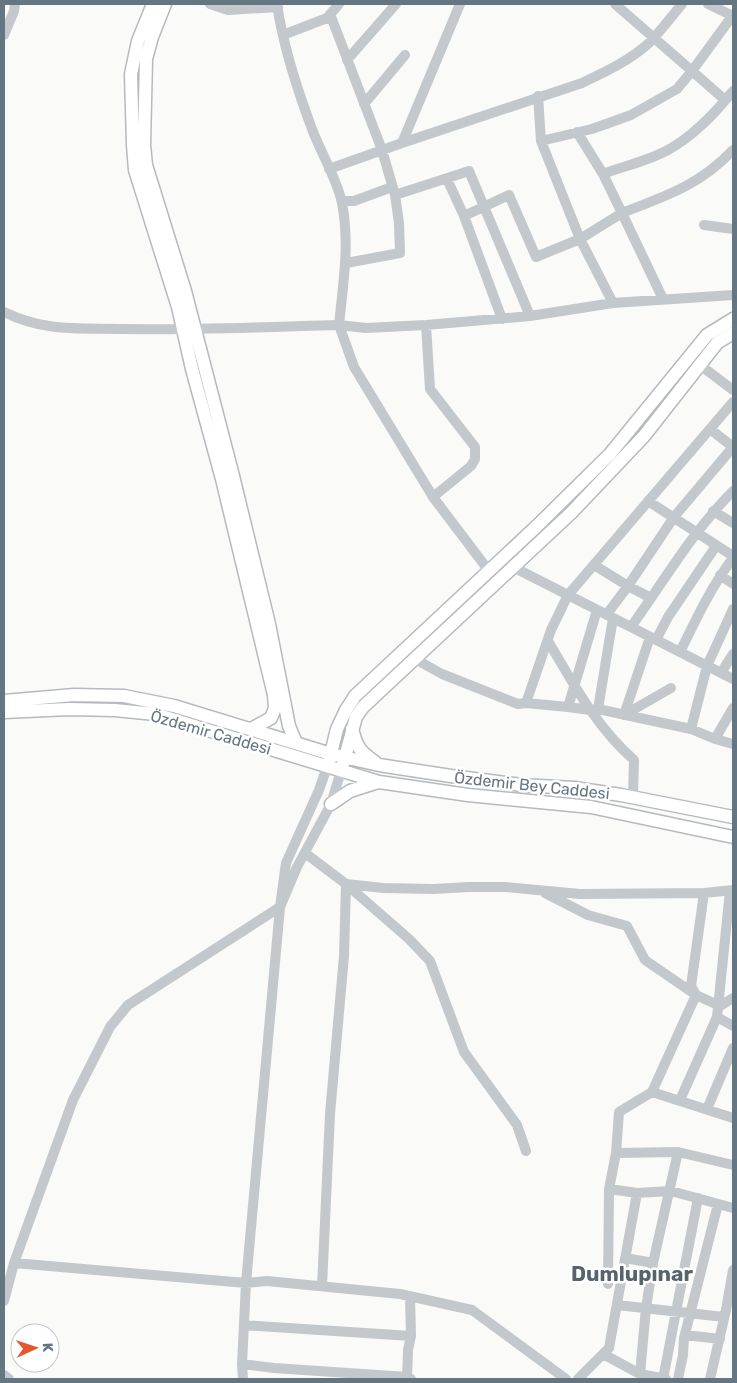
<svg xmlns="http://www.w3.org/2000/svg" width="737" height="1383" viewBox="0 0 737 1383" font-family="Rubik,sans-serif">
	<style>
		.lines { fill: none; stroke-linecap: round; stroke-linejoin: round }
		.major-casing { stroke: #b5babe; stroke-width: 15 }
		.minor { stroke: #c3c8cc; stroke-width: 10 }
		.major { stroke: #fff; stroke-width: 12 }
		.labels { text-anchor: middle; stroke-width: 5; stroke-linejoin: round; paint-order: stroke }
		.street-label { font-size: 16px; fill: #657683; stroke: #fff }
		.district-label { font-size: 21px; font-weight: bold; fill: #57646e; stroke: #fff }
	</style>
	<rect width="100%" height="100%" fill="#fafaf8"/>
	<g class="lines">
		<g class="major-casing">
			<path id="major" d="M153,4l-15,37 -7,33 2,71 2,25 43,137 14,62 30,110 52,216 1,13 -4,10 -20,11
				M165,4l-13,33 -6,22 -2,86 2,20 39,126 48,185 36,148 20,102 7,17
				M4,701l70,-6 50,1 50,10 157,48 48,11 72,11 71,9 52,3 47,7 112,22
				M4,712l65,-3 46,1 40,4 224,68 89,13 123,12 142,30
				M352,729c5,18 7,22 23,33
				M329,762l8,-33 9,-19 9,-14 182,-170 73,-72 97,-119 26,-16
				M343,764l13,-47 7,-10 209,-195 72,-76 73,-93 16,-10
				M331,804l19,-13 28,-9"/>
		</g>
		<path class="minor" d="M210,4l18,6 50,-3
			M277,4c6,42 20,85 35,125 8,22 26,52 30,74 8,41 1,81 -3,122l27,3 60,-3 104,-9 83,-13 120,-8
			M615,4l77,67 41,-56
			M708,4l25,12
			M330,14l52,136 13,45 4,28 1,30 -54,10
			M4,35l10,-24 1,-7
			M283,35l44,-17 12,-14
			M347,60l49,-56
			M538,96l3,45 39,98 33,64
			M364,104l41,-49
			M577,132l26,42
			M541,141l51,-12 39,-14 46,-26 15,-18 33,29
			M402,143l180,-60c23,-11 47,-22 67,-40 12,-12 22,-26 33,-39
			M329,169l73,-26 58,-139
			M447,179l17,37 38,103
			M395,195l74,-24 61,145
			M342,201h12l38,-14
			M464,216l45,-21 27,62 44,-18 42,-26 -19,-39c21,-8 45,-13 65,-24 26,-14 47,-37 65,-59
			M704,225l29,4
			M663,299l-41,-86c44,-17 78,-28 111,-63
			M4,312c40,20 75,16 119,17 72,1 144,-2 216,-4l15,42 79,130 56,74
			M426,325l4,64 45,58v12l-4,7 -38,31
			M700,365l33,25
			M710,429l23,18
			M648,501l85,55
			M713,511l20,12
			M594,565l34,21 23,12
			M513,567l220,112
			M720,575l13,9
			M607,614l21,-28 46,-69 59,-70
			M631,627c33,-46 62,-96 102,-136
			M656,640l12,-23 48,-71
			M548,641c25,42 48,86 86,119l-1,37
			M680,652c16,-33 31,-65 53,-94
			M415,659l27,15 76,30 8,-1 25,-73 17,-35 165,-193
			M721,673l12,-19
			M526,703l42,4 29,-97
			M568,707l22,3 8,-1 93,20 24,10 18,5
			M598,709l15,-91
			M624,715l26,-78
			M624,715l47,-27
			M691,729l16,-63 26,-57
			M715,739l18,-31
			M327,767l-8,23 -33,73 -6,44 17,-40 34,-63 10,-33
			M305,853l41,31 63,55 21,22 34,91 53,73 9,26
			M545,893l43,22 39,11 18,34 51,35
			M696,995l-5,-9 13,-93
			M720,1006l-24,-11 -44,97 81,26
			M720,1006l13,-8
			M717,1017l16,9
			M680,1100l37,-83 13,-126
			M707,1109l26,-61
			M616,1153l62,-1 55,13
			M637,1193l-28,-4 7,-36 3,-41 33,-20
			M625,1258l28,5
			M14,1263l232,20 21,-2 133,13 72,16 94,69
			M608,1284l1,-95
			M322,1286l8,-172 14,-158 2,-72 37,4 51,1 34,-2h37l75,7 124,-1 29,-3
			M4,1301l10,-38 59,-163 37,-73 18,-22 152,-98
			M617,1305l107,12
			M244,1325l167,11
			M685,1335l35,4
			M603,1354l37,20 26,5
			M242,1364l32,4 133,9 4,2
			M640,1374l6,-66 7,-45 25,-111
			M4,1375l5,4
			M243,1379l-1,-15 4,-81 34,-376
			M407,1379l1,-29 3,-14 -1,-40
			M578,1379l31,-31 28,-155 34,-2 62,17
			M663,1379l35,-181
			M678,1379l5,-24 1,-17 34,-134
			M710,1379l16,-69 7,-40"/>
		<use href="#major" class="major"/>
	</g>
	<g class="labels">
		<g class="street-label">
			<text transform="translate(211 732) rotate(16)" y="6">Özdemir Caddesi</text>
			<text transform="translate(532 785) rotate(6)" y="6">Özdemir Bey Caddesi</text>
		</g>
		<g class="district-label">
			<text x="632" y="1281">Dumlupınar</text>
		</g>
	</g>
	<rect width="737" height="1383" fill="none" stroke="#657683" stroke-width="10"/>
	<g transform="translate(35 1348) rotate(87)"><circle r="24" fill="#ffffff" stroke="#c1c8cd"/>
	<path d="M0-4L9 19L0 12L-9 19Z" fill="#e4572e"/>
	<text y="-8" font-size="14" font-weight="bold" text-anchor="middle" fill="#657683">K</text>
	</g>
</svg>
